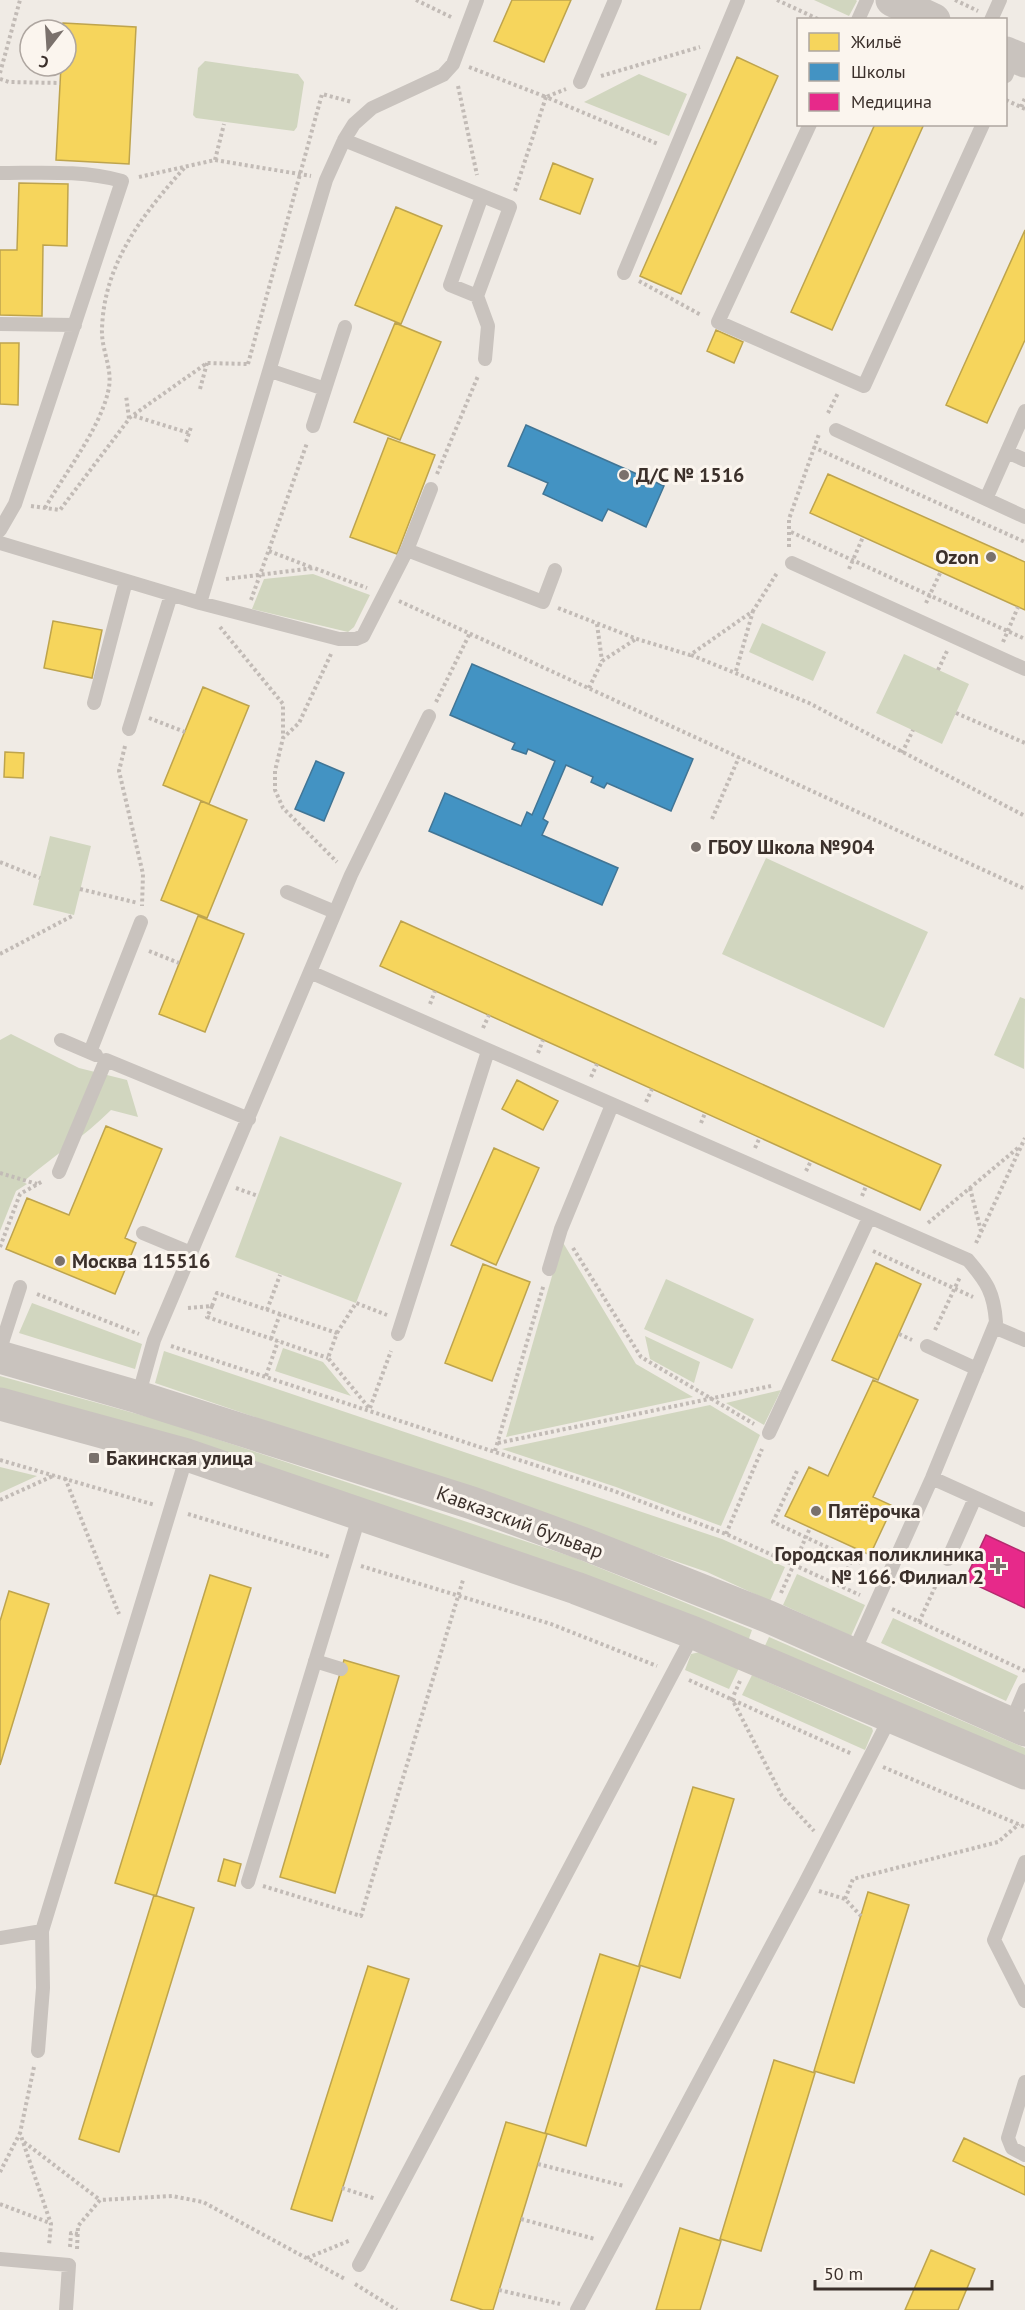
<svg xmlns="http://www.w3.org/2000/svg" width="1025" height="2310" viewBox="0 0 1025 2310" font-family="'PT Sans',sans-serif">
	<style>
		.green { fill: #d1d6bf }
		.homes { fill: #f6d55c; stroke: #bea44d; stroke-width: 1.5 }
		.schools { fill: #4393c3; stroke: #417595; stroke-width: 1.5 }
		.health { fill: #e7298a; stroke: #b32b6e; stroke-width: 1.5 }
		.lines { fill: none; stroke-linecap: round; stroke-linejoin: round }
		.path { stroke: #c2bbb6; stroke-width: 4; stroke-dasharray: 3 3; stroke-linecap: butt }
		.service { stroke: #c9c3be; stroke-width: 14 }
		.tertiary { stroke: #c9c3be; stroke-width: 33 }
		.poi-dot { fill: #7a716c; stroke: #fbf5ee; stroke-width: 2 }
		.labels { text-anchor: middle; stroke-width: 6; stroke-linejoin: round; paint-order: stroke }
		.poi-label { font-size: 20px; font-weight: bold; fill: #3b302b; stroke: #fbf5ee; text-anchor: start }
		.street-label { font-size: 20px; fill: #3b302b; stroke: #fbf5ee }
	</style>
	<rect width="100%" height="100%" fill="#f0ebe5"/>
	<path class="green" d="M814,0h42l1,1 -8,15z
		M205,61l93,13 6,8 -7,45 -3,4 -98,-13 -3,-3 5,-47z
		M639,74l48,20 -18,42 -85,-34z
		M313,574l57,21 -16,32 -6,5 -96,-23 12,-30z
		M762,623l64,29 -13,29 -64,-29z
		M904,654l65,30 -27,60 -66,-31z
		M50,836l41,10 -17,69 -41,-10z
		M766,858l162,74 -44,96 -162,-74z
		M1020,997l5,2 -1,70 -30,-14z
		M11,1034l68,34 48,12 11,37 -27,-7c-27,27 -59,47 -88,72l4,2 -11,7 -16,40v-191z
		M280,1136l122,47 -46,120 -121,-46z
		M562,1241l74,123 57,33 -187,40z
		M666,1279l88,40 -22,50 -88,-40z
		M32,1303l110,41 -7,25 -116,-36z
		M645,1336l55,26 -6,21 -44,-24z
		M283,1348l40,14 28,34 -76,-25z
		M164,1351l558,188 63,28 -15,34 -63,-29 -552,-189z
		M0,1376l159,44 414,137 179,73 -5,14 -747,-251z
		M781,1390l-17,35 -38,-22z
		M710,1405l50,30 -39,91 -105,-39 -114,-38z
		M0,1467l37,9 -37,17z
		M797,1574l68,31 -14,31 -68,-31z
		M893,1618l125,58 -12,25 -125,-58z
		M769,1637l256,111v14l-262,-112z
		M700,1652l39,16 -10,21 -44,-19 6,-16z
		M752,1675l120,53 1,3 -8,19 -123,-55z"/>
	<path class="homes" d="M512,0h59l-27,62 -50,-21z
		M63,23l73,4 -7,137 -73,-4 5,-94h5v-36h-4z
		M737,57l41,19 -97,218 -41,-18z
		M875,124h49l-92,206 -41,-18z
		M553,163l40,16 -13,35 -40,-15z
		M19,183l49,1 -1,62 -24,-1 -1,71 -42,-1v-65h17z
		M396,207l46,19 -41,98 -46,-19z
		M1025,230v110l-38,83 -41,-18z
		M395,323l46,19 -41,98 -46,-18z
		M716,330l27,12 -9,21 -27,-12z
		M0,343h19l-1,62 -18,-1z
		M388,438l47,17 -38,99 -47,-17z
		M828,474l197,88v48l-215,-97z
		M53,621l49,9 -10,48 -48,-10z
		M203,687l46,19 -40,98 -46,-19z
		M5,752l19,1 -1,25 -19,-1z
		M201,801l46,19 -40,98 -46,-18z
		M198,916l46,18 -39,98 -46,-18z
		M401,921l540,244 -21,45 -540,-244z
		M517,1080l41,21 -15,29 -41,-21z
		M106,1126l56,23 -37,89 11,5 -21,51 -109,-45 21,-51 42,17z
		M494,1148l45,20 -43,97 -45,-20z
		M876,1263l45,21 -43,96 -46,-20z
		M483,1264l47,18 -38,99 -47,-18z
		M873,1380l45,20 -45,97 20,9 -23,49 -85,-39 24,-49 19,9z
		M210,1575l41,13 -95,308 -41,-13z
		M9,1591l40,13 -49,161v-144z
		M344,1660l55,16 -64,217 -55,-16z
		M693,1787l41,12 -54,179 -41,-13z
		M224,1859l17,5 -6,22 -17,-5z
		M868,1892l41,13 -55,178 -40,-12z
		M154,1895l40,13 -75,244 -40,-13z
		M600,1954l40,13 -54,179 -41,-13z
		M368,1966l41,13 -77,242 -41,-12z
		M774,2060l41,13 -54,178 -41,-12z
		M506,2122l41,12 -54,176h-10l-32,-10z
		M964,2138l61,29v28l-72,-34z
		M680,2228l41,13 -21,69h-44z
		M931,2250l44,19 -17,41h-53z"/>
	<path class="schools" d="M526,425l138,61 -18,41 -38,-18 -6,12 -59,-27 5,-11 -40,-17z
		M472,664l221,95 -22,52 -64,-28 -3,5 -13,-6 2,-5 -27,-12 -23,54 5,3 -6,13 76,33 -16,37 -173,-74 16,-38 76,33 6,-14 5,3 23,-54 -27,-12 -2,5 -14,-5 3,-6 -65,-28z
		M316,761l28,12 -20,48 -29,-12z"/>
	<path class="health" d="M986,1535l39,18v55l-60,-28z"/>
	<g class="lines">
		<path class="path" d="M416,0l37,18
			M777,0l43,20
			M955,0l23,11
			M469,67l77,30 20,-8
			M0,73l20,-73
			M601,76l99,-29
			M0,79l9,3 51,1
			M458,86l19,89
			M1006,100l19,9
			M1021,107l4,-9
			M215,160l9,-36
			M139,177l76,-17 96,16
			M515,191l31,-94 112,47
			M639,281l62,34
			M248,364l74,-270 30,8
			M200,389l7,-26
			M828,413l10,-20
			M134,416l55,17
			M129,418l78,-55 41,1
			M186,442l5,-15
			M813,447l212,95
			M437,474l41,-98
			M31,506l29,4 69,-91 -3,-24
			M45,508c20,-35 54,-78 63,-116 6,-23 -7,-41 -6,-63 2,-67 42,-116 84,-163
			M791,532l234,107
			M789,547v-28l30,-85
			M269,551l44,17
			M849,569l14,-32
			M226,579l88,-11 53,20
			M251,600l56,-157
			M399,601l626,288
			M926,603l15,-32
			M558,608l79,31 53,16 63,-44 24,-38
			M597,624l5,37
			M220,627l63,77v34
			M1003,642l15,-35
			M331,654l-32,69 -16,15 -8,33v19l8,18 54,54
			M691,655l118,48 216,113
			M938,670l9,-19
			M736,671l17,-60
			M589,688l13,-27 34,-22
			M436,702l34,-69
			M956,713l69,30
			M149,718l36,14
			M125,746l-6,25 24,103 -1,32
			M902,753l11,-23
			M712,819l27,-62
			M0,862l40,16
			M80,889l58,14
			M149,951l30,12
			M0,954l74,-39
			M430,1004l5,-13
			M483,1028l6,-13
			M538,1053l5,-13
			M591,1077l6,-13
			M646,1102l6,-13
			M701,1123l4,-10
			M755,1148l5,-11
			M806,1171l5,-10
			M0,1173l37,11
			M236,1188l22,8
			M970,1188l11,43
			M862,1196l4,-10
			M928,1223l91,-76
			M976,1243l49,-105
			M0,1247l20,-53 23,-13
			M573,1248l68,109 113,67
			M873,1251l100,46
			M37,1294l102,40
			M212,1306l-5,11 121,41
			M188,1308l24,-2 5,-13 120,40 -9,25 41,50
			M267,1310l13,-35
			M935,1330l25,-53
			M337,1333l19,-30 31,12
			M899,1334l13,6
			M271,1339l9,-25
			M171,1346l443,145 112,43 134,61
			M266,1376l12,-35
			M370,1408l21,-57
			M498,1443l273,-57
			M495,1451l49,-167
			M0,1460l155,45
			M797,1471l-24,51 88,41
			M65,1478l54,136
			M0,1500l55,-25
			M188,1514l142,43
			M726,1534l36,-85
			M361,1566l190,58 106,42
			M840,1586l12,-27
			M781,1593l29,-65
			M892,1609l133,62
			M919,1622l22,-48
			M689,1680l163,74
			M740,1681l-8,18 50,97 32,35
			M883,1767l142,60
			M263,1886l98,30 102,-336
			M819,1891l26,8 16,17
			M845,1899l8,-20 145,-37 21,-18
			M34,2067l-14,66 31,91 -2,21
			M24,2142l76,58
			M538,2164l86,22
			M0,2172l20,-39
			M342,2188l34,11
			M0,2204l50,19
			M521,2219l74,20
			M70,2247l1,-14 7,1
			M77,2249l1,-23 22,-26 72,-4 31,6 142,77
			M307,2258l44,-18
			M355,2284l42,26
			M499,2290l61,14"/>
		<path class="service" d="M858,20l9,-20
			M991,20l9,-20
			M1006,76l8,-19
			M580,82l35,-82
			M810,124l-92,198 146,64 119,-262
			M344,140l10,-16 18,-16 71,-33 10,-11 24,-64
			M0,173c41,0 82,-3 122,8l-107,323 -15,26
			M624,273l114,-273
			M477,296l-27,-11 32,-89
			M0,324l75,1
			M271,371l54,18
			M313,426l32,-99
			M836,430l189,87
			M1007,452l18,8
			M986,499l39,-88
			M0,543l200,60 139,36h17l7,-3 44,-86 24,-61
			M407,550l136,52 12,-32
			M792,563l233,106
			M200,603l126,-423 18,-40 166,67 -33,89 11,30 -3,33
			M94,703l32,-122
			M129,729l42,-134
			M287,892l48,20
			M310,972l658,288c19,22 26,33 28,62l-64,156 -79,176
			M61,1040l35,15
			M90,1052l51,-130
			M59,1172l47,-112 143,59
			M143,1233l48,20
			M549,1269l12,-40 51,-124
			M994,1327l31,13
			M398,1334l90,-283
			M927,1346l50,23
			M0,1349l20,-62
			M138,1397l16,-57 197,-465 78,-159
			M769,1433l100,-215
			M932,1478l93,42
			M948,1559l27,-61
			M315,1661l26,8
			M1011,1723l14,-33
			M1025,1862l-31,78 31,61
			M248,1882l112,-368
			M0,1938l42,-7
			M38,2051l5,-63 -1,-57 145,-476
			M1025,2082l-17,56 4,10 13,7
			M0,2259l69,6 -3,45
			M359,2265l335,-632
			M577,2310l227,-425 87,-169"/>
		<path class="tertiary" d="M892,0l42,20
			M1006,53l19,8
			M0,1357l138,40 334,106 115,42 182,72 256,113
			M0,1404l187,51 389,133 118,45 331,140"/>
	</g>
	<g class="poi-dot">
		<circle cx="624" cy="475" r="6"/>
		<circle cx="991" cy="557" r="6"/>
		<circle cx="696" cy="847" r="6"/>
		<circle cx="60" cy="1261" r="6"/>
		<rect x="88" y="1452" width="12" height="12" rx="3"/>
		<circle cx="816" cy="1511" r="6"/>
		<path d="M995 1557h6v6h6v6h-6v6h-6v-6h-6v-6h6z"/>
	</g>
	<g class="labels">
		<g class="poi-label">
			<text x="636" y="482">Д/C № 1516</text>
			<text x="979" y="564" text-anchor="end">Ozon</text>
			<text x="708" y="854">ГБОУ Школа №904</text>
			<text x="72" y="1268">Москва 115516</text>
			<text x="106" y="1465">Бакинская улица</text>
			<text x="828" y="1518">Пятёрочка</text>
			<text x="984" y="1561" text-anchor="end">Городская поликлиника<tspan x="984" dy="23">№ 166. Филиал 2</tspan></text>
		</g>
		<g class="street-label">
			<text transform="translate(520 1522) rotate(20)" y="7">Кавказский бульвар</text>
		</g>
	</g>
	<rect x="797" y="18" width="210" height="108" fill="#fbf5ee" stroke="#aea6a0" stroke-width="1.5"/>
	<rect x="809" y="33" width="30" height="18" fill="#f6d55c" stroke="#aea6a0" stroke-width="1.5"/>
	<text x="851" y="48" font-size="18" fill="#3b302b">Жильё</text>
	<rect x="809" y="63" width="30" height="18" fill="#4393c3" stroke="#aea6a0" stroke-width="1.5"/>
	<text x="851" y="78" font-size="18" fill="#3b302b">Школы</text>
	<rect x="809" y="93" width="30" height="18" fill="#e7298a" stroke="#aea6a0" stroke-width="1.5"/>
	<text x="851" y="108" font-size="18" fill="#3b302b">Медицина</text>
	<g transform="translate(48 48) rotate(197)"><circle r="28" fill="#fbf5ee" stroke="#aea6a0" stroke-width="1.5"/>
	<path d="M0-4.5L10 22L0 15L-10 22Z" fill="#7a716c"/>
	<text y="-9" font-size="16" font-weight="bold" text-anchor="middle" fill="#3b302b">С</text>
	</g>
	<path d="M815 2280v9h177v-9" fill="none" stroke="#3b302b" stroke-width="3"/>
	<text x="824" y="2280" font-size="18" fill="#3b302b" stroke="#fbf5ee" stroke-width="4.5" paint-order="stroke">50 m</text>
</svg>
